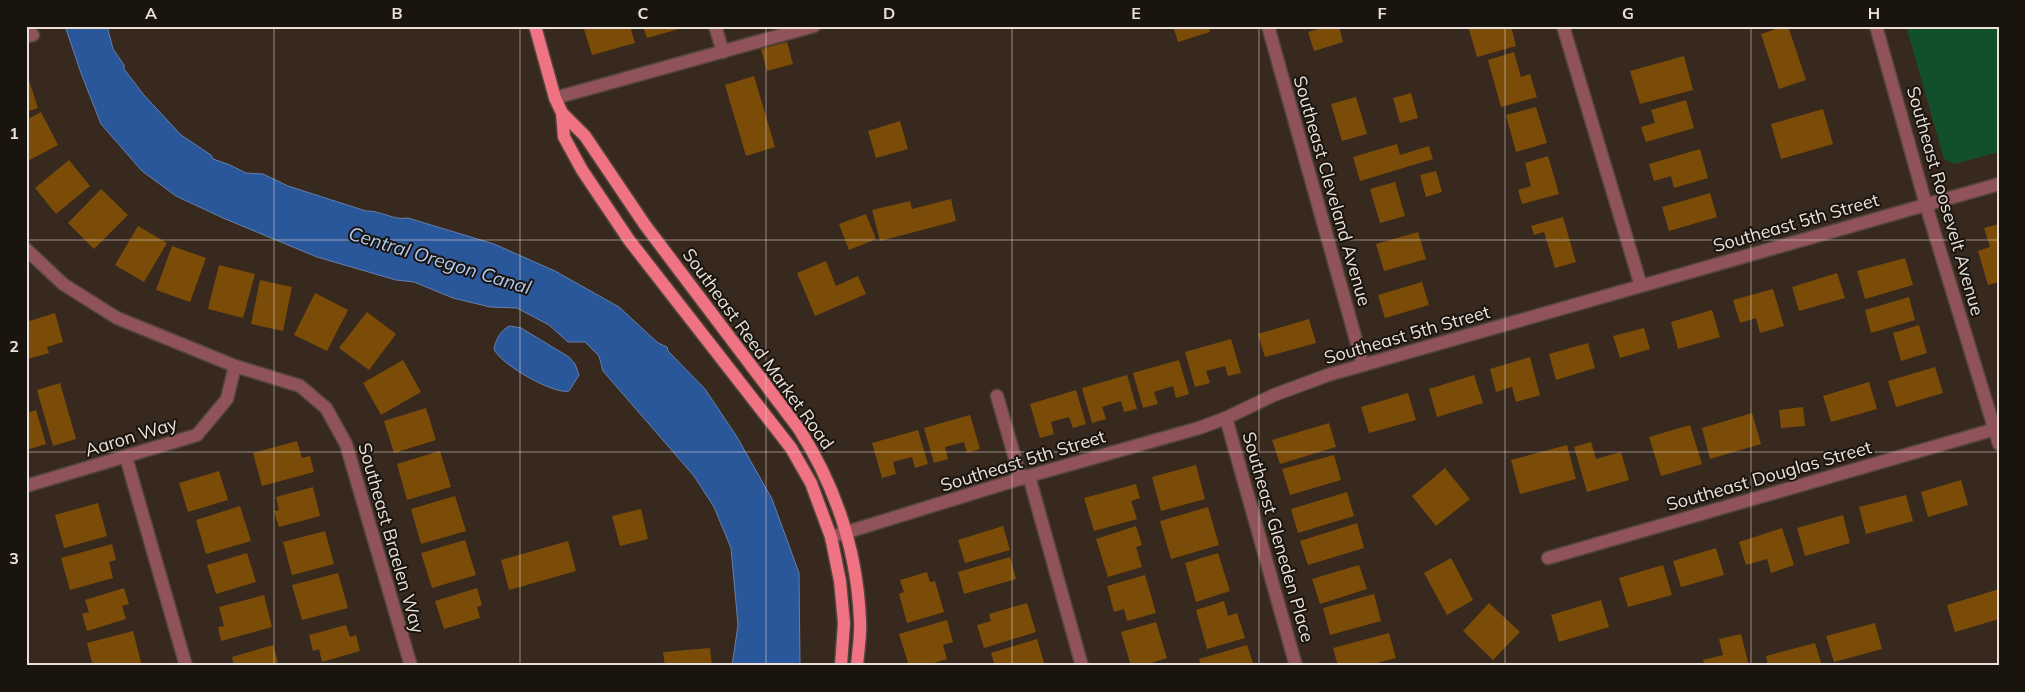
<svg xmlns="http://www.w3.org/2000/svg" width="2025" height="692" viewBox="0 0 2025 692" font-family="Mulish,sans-serif">
	<style>
		.green { fill: #11502b }
		.water { fill: #2a569a; stroke: #647fad }
		.building { fill: #7a4c07 }
		.lines { fill: none; stroke-linecap: round; stroke-linejoin: round }
		.minor-casing { stroke: #54463c; stroke-width: 15 }
		.primary-casing { stroke: #54463c; stroke-width: 15 }
		.minor { stroke: #905359; stroke-width: 12 }
		.primary { stroke: #f07383; stroke-width: 12 }
		.grid { fill: none; stroke: #eae0d9; stroke-width: 1; stroke-opacity: 0.55 }
		.labels { text-anchor: middle; stroke-width: 4; stroke-linejoin: round; paint-order: stroke }
		.street-label { font-size: 18px; fill: #eae0d9; stroke: #1a140f }
		.water-label { font-size: 19px; font-style: italic; fill: #b0c9f0; stroke: #1a140f }
		.neatline { fill: none; stroke: #eae0d9; stroke-width: 2 }
		.grid-label { font-size: 16px; text-anchor: middle; font-weight: bold; fill: #eae0d9 }
	</style>
	<rect width="100%" height="100%" fill="#38291e"/>
	<path class="green" d="M1906,26h93v126l-45,12 -10,-5z"/>
	<path class="water" d="M65,26h42l6,23 11,16v4l19,25 38,41 30,20 2,4 17,6 16,8 17,1 25,12 78,25c14,-1 28,10 42,7l86,26 61,27 64,36 39,36 9,4 1,4 37,38 32,48 35,62 27,74 1,93h-68l6,-41 -7,-77 -17,-41 -20,-31 -91,-105 -4,-15 -14,-14h-17l-19,-17 -32,-17 -27,-1 -37,-9 -39,-16 -18,-2 -79,-23 -94,-39 -47,-22 -34,-25 -41,-47 -20,-51z
		M510,326l11,2 48,29 6,7 4,11 -10,16c-15,4 -69,-27 -75,-42 1,-8 7,-20 16,-23z"/>
	<path class="building" d="M583,26h47l5,17 -43,12z
		M643,26h43v1l-39,11z
		M1173,26h35l2,6 -32,10z
		M1329,26h10l4,16 -29,9 -6,-19z
		M1468,26h43l5,20 -39,11z
		M1785,26h3l18,54 -27,9 -18,-55z
		M787,42l6,22 -26,7 -6,-22z
		M1514,52l7,25 9,-3 7,23 -36,10 -13,-47z
		M1684,56l9,34 -53,14 -10,-33z
		M26,71l12,37 -12,4z
		M754,76l21,71 -29,9 -21,-71z
		M1411,93l7,25 -18,5 -7,-25z
		M1356,97l11,37 -25,7 -11,-37z
		M1686,100l8,28 -48,14 -5,-15 14,-4 -4,-13z
		M1536,107l11,36 -31,9 -10,-37z
		M1823,109l10,35 -52,15 -10,-35z
		M41,112l17,33 -32,17v-42z
		M900,121l8,28 -32,9 -8,-27z
		M1397,144l3,11 29,-9 4,13 -73,22 -7,-24z
		M1700,149l8,29 -34,10 -3,-12 -17,5 -5,-17z
		M1548,156l11,38 -37,10 -4,-14 13,-4 -6,-23z
		M69,160l21,26 -34,28 -21,-26z
		M1436,171l6,21 -16,5 -6,-22z
		M1395,182l10,34 -25,7 -10,-34z
		M101,189l27,26 -34,34 -26,-26z
		M1710,193l7,24 -48,14 -7,-24z
		M951,199l5,22 -76,20 -8,-31 38,-9 2,8z
		M866,214l10,25 -27,11 -10,-26z
		M1563,217l13,45 -21,6 -11,-36 -10,3 -3,-9z
		M1999,224v58l-11,3 -10,-34 12,-4 -6,-19z
		M138,226l29,17 -23,39 -29,-17z
		M1418,232l8,27 -42,12 -8,-27z
		M172,246l34,12 -16,44 -34,-12z
		M1905,258l8,27 -48,14 -8,-28z
		M826,261l10,25 22,-10 8,18 -51,22 -18,-43z
		M219,265l36,9 -12,44 -35,-9z
		M1837,273l8,25 -46,13 -7,-24z
		M260,280l32,7 -9,44 -32,-7z
		M1422,282l7,23 -44,13 -7,-23z
		M1773,289l11,37 -24,7 -4,-15 -16,5 -7,-23z
		M315,293l33,17 -21,41 -33,-16z
		M1909,297l6,23 -44,13 -6,-23z
		M1712,310l8,27 -42,12 -7,-27z
		M367,312l29,22 -27,36 -30,-22z
		M55,313l8,29 -16,5 2,6 -21,6 -2,-7v-30z
		M1309,319l7,24 -51,14 -7,-23z
		M1919,325l8,28 -26,8 -8,-28z
		M1644,328l6,21 -30,9 -7,-22z
		M1231,339l10,34 -13,3 -3,-10 -19,5 4,12 -15,4 -10,-35z
		M1588,343l7,25 -39,12 -7,-26z
		M1530,357l10,38 -24,7 -4,-15 -16,5 -6,-23z
		M403,360l18,32 -40,23 -18,-32z
		M1179,360l10,34 -13,4 -3,-12 -19,6 4,12 -15,4 -10,-35z
		M1935,367l8,26 -47,14 -8,-26z
		M1127,375l10,34 -13,3 -3,-11 -19,6 4,12 -14,4 -10,-35z
		M1474,375l9,28 -46,14 -8,-28z
		M1869,382l8,27 -46,13 -8,-26z
		M60,383l16,56 -23,7 -16,-56z
		M1076,390l10,34 -13,4 -4,-11 -18,5 3,12 -14,4 -10,-34z
		M1408,393l8,27 -47,13 -8,-26z
		M1803,407l2,19 -24,2 -2,-18z
		M426,408l10,32 -42,13 -10,-32z
		M36,410l10,34 -20,6v-37z
		M1752,413l9,31 -51,15 -8,-31z
		M970,415l10,34 -13,4 -3,-11 -19,5 3,12 -14,4 -10,-35z
		M1329,423l7,24 -56,17 -8,-24z
		M1690,425l12,39 -41,12 -12,-39z
		M918,430l10,34 -13,4 -3,-11 -19,5 3,12 -14,4 -10,-35z
		M297,441l5,17 8,-2 4,16 -52,14 -9,-33z
		M1591,442l5,17 25,-7 8,28 -42,12 -13,-45z
		M1567,445l9,34 -56,15 -9,-34z
		M440,451l11,36 -44,13 -10,-36z
		M1334,455l7,25 -51,15 -8,-26z
		M1196,465l9,34 -44,12 -9,-34z
		M1445,468l25,31 -34,27 -24,-30z
		M219,471l9,29 -40,12 -9,-29z
		M1961,480l7,25 -40,12 -7,-25z
		M1136,484l4,14 -9,3 6,18 -43,12 -10,-33z
		M313,487l7,29 -41,11 -5,-16 5,-1 -3,-13z
		M1347,492l7,24 -56,17 -7,-24z
		M1906,495l7,26 -47,13 -7,-27z
		M455,496l11,35 -45,13 -10,-35z
		M98,503l9,33 -43,12 -9,-33z
		M240,506l11,35 -45,13 -10,-34z
		M1208,507l11,38 -48,14 -11,-38z
		M641,509l7,30 -28,7 -8,-30z
		M1843,515l7,28 -45,13 -8,-28z
		M1357,523l7,25 -56,17 -8,-24z
		M1003,526l7,24 -45,13 -7,-23z
		M1136,526l6,19 -6,2 6,20 -34,10 -12,-38z
		M1782,528l12,37 -23,8 -4,-14 -21,6 -7,-23z
		M325,531l9,33 -42,11 -9,-33z
		M465,540l11,35 -44,13 -11,-35z
		M568,541l8,30 -67,19 -8,-30z
		M112,544l4,16 -7,2 4,16 -43,12 -9,-32z
		M1716,548l8,27 -43,12 -8,-26z
		M247,553l9,29 -40,12 -9,-29z
		M1218,553l12,38 -34,11 -11,-39z
		M1010,557l6,22 -52,15 -6,-22z
		M1451,558l22,42 -26,15 -23,-42z
		M1359,565l8,24 -47,15 -8,-25z
		M1663,565l9,30 -44,12 -9,-29z
		M927,572l3,10 5,-1 9,31 -37,11 -8,-29 5,-2 -4,-12z
		M338,573l10,35 -46,12 -10,-35z
		M1145,575l11,38 -29,8 -3,-12 -10,3 -7,-26z
		M124,588l5,16 -7,2 4,13 -39,12 -5,-17 7,-2 -4,-12z
		M477,588l5,17 -5,2 3,11 -36,11 -9,-28z
		M1999,589v30l-44,13 -8,-27z
		M1374,594l7,27 -51,14 -7,-27z
		M264,595l8,32 -51,14 -3,-14 6,-1 -5,-19z
		M1601,600l8,27 -50,15 -8,-27z
		M1224,601l4,15 9,-3 8,25 -38,11 -11,-39z
		M1027,603l9,29 -52,16 -7,-23 14,-4 -2,-7z
		M1489,603l31,29 -27,28 -30,-29z
		M947,620l6,22 -10,3 4,14 -22,7h-16l-10,-32z
		M1156,622l11,36 -25,8h-11l-10,-34z
		M1875,623l7,26 -48,13 -8,-26z
		M346,625l4,12 6,-2 4,16 -38,11 -3,-13 -6,2 -4,-16z
		M133,631l9,35h-49l-6,-23z
		M1389,633l7,25 -30,8h-28l-5,-18z
		M1741,634l8,32h-44l-2,-6 20,-5 -4,-16z
		M1037,639l8,27h-50l-4,-13z
		M1815,643l7,23h-54l-2,-10z
		M273,645l5,17 -5,2v2h-39l-2,-9z
		M1247,645l7,21h-53l-2,-7z
		M710,648l2,18h-47l-2,-14z"/>
	<g class="lines">
		<g class="minor-casing">
			<path id="minor" d="M715,26l8,26
				M1268,26l95,339
				M1563,26l78,260
				M1876,26l50,179 73,239
				M26,36l7,-1
				M555,98l259,-72
				M26,249l37,35 54,34 118,48 65,20 26,22 20,36 65,222
				M997,396l24,83
				M1226,418l70,248
				M126,457l60,209
				M1029,476l53,190
				M26,486l171,-51 30,-36 8,-33
				M831,537l198,-61 170,-48 27,-10 48,-23 54,-20 671,-191
				M1548,558l451,-130"/>
		</g>
		<g class="primary-casing">
			<path id="primary" d="M535,26l20,72 7,15 2,24 18,33 47,70 162,208 20,35 20,54 9,44 4,42 -3,43
				M562,113l23,23 60,89 154,204c37,58 58,121 61,191 1,15 -2,31 -3,46"/>
		</g>
		<use href="#minor" class="minor"/>
		<use href="#primary" class="primary"/>
	</g>
	<path class="grid" d="M274,26v640M520,26v640M766,26v640M1012,26v640M1259,26v640M1505,26v640M1751,26v640M26,240h1973M26,452h1973"/>
	<g class="labels">
		<g class="street-label">
			<text transform="translate(1332 191) rotate(74)" y="6">Southeast Cleveland Avenue</text>
			<text transform="translate(1945 201) rotate(74)" y="6">Southeast Roosevelt Avenue</text>
			<text transform="translate(1796 223) rotate(-16)" y="6">Southeast 5th Street</text>
			<text transform="translate(1407 335) rotate(-16)" y="6">Southeast 5th Street</text>
			<text transform="translate(758 349) rotate(54)" y="6">Southeast Reed Market Road</text>
			<text transform="translate(131 437) rotate(-17)" y="6">Aaron Way</text>
			<text transform="translate(1023 461) rotate(-17)" y="6">Southeast 5th Street</text>
			<text transform="translate(1769 476) rotate(-16)" y="6">Southeast Douglas Street</text>
			<text transform="translate(1278 537) rotate(74)" y="6">Southeast Gleneden Place</text>
			<text transform="translate(391 538) rotate(74)" y="6">Southeast Braelen Way</text>
		</g>
		<g class="water-label">
			<text transform="translate(440 260) rotate(17)" y="7">Central Oregon Canal</text>
		</g>
	</g>
	<rect width="2025" height="692" fill="none" stroke="#1a140f" stroke-width="55"/>
	<rect x="28" y="28" width="1970" height="636" class="neatline"/>
	<g class="grid-label">
		<text x="151" y="19">A</text>
		<text x="397" y="19">B</text>
		<text x="643" y="19">C</text>
		<text x="889" y="19">D</text>
		<text x="1136" y="19">E</text>
		<text x="1382" y="19">F</text>
		<text x="1628" y="19">G</text>
		<text x="1874" y="19">H</text>
		<text x="14" y="139">1</text>
		<text x="14" y="352">2</text>
		<text x="14" y="564">3</text>
	</g>
</svg>
